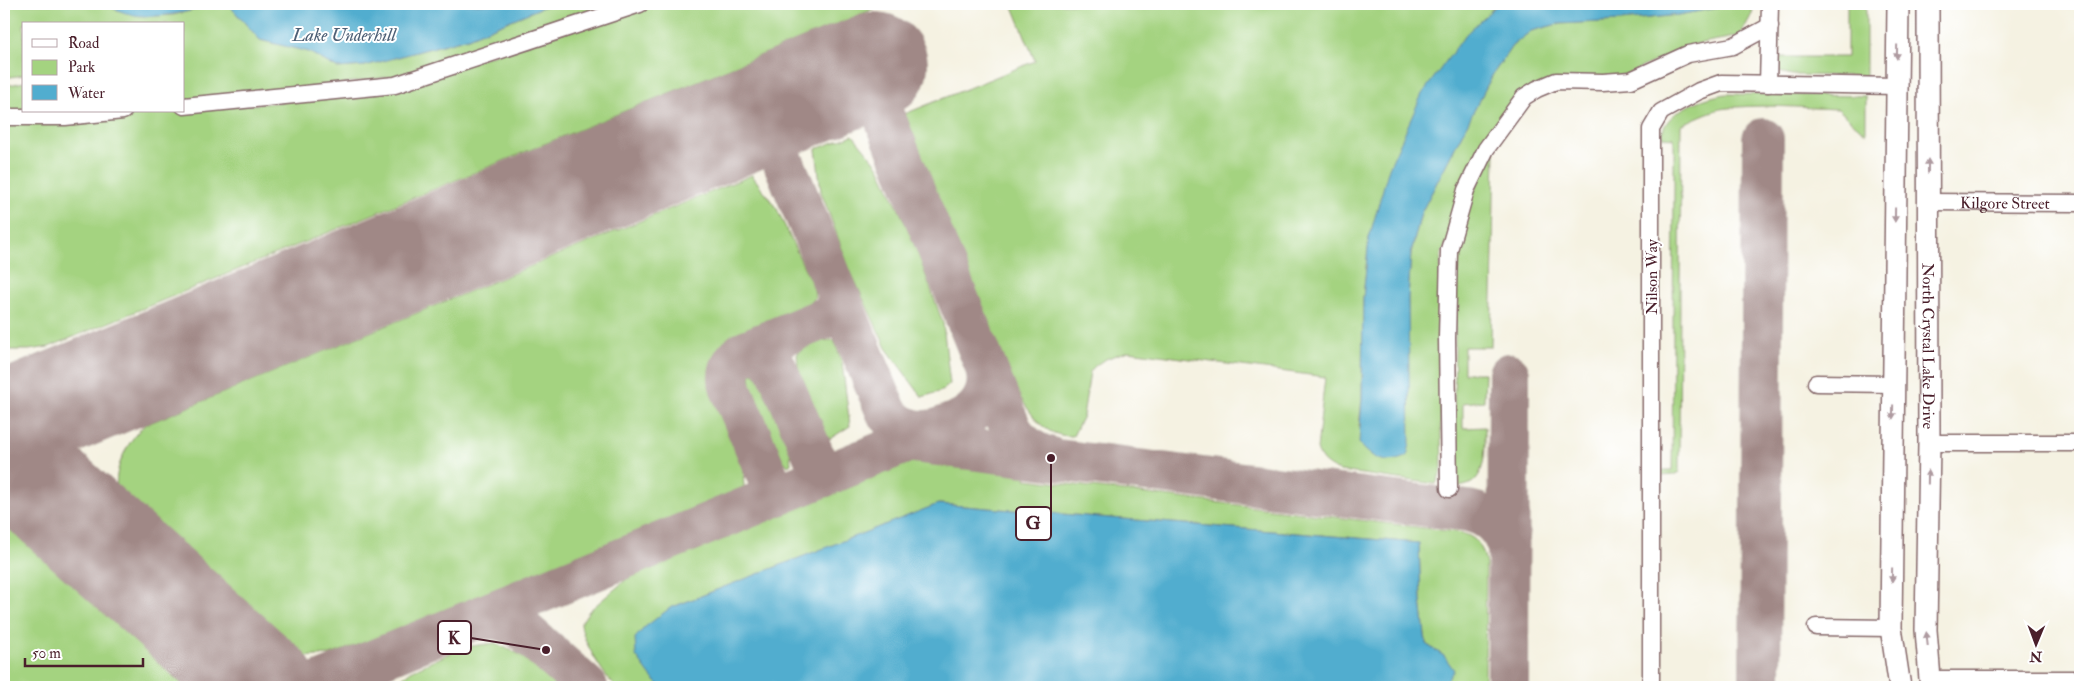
<svg xmlns="http://www.w3.org/2000/svg" width="2084" height="691" viewBox="0 0 2084 691" font-family="'IM FELL Double Pica',serif">
	<style>
		.green { fill: #a4d380; stroke: #777956 }
		.water { fill: #51adcf; stroke: #4e667d }
		.lines { fill: none; stroke-linecap: round; stroke-linejoin: round }
		.taxiway { stroke: #a08886; stroke-width: 42 }
		.runway { stroke: #a08886; stroke-width: 106 }
		.minor-casing { stroke: #86696b; stroke-width: 19 }
		.major-casing { stroke: #86696b; stroke-width: 24 }
		.minor { stroke: #fff; stroke-width: 16 }
		.major { stroke: #fff; stroke-width: 21 }
		.oneway { fill: #ae9aa0 }
		.labels { text-anchor: middle; stroke-width: 4; stroke-linejoin: round; paint-order: stroke }
		.street-label { font-size: 16px; fill: #4a1f2b; stroke: #fff }
		.water-label { font-size: 18px; font-style: italic; fill: #4d5f75; stroke: #fff }
		.leader { fill: none; stroke: #4a1f2b; stroke-width: 2 }
		.callout-dot { fill: #4a1f2b; stroke: #fff; stroke-width: 2 }
		.callout { fill: #fff; stroke: #4a1f2b; stroke-width: 2 }
		.callout-label { font-size: 18px; text-anchor: middle; font-weight: bold; fill: #4a1f2b }
	</style>
	<rect width="100%" height="100%" fill="#fff"/>
	<filter id="ink" filterUnits="userSpaceOnUse"><feTurbulence type="fractalNoise" baseFrequency=".02" numOctaves="2"/><feDisplacementMap in="SourceGraphic" scale="10" xChannelSelector="R" yChannelSelector="G"/><feConvolveMatrix kernelMatrix="1 2 1 2 8 2 1 2 1" color-interpolation-filters="sRGB"/></filter>
	<filter id="wash" filterUnits="userSpaceOnUse"><feTurbulence type="fractalNoise" baseFrequency=".0096" numOctaves="4" result="noise"/><feDisplacementMap in="SourceGraphic" scale="20" xChannelSelector="R" yChannelSelector="G"/><feGaussianBlur stdDeviation="1.12" result="paint"/><feColorMatrix in="noise" values="0 0 0 0 0 0 0 0 0 0 0 0 0 0 0 0 0 1.4 0 .05"/><feComposite in="paint" operator="in"/></filter>
	<g filter="url(#wash)">
		<rect width="100%" height="100%" fill="#f5f2e2"/>
		<path class="green" d="M4,4h103l9,6 35,6 22,-1 46,-11h9l32,36 49,12 28,16 28,-2 103,-28 82,-34h70l-225,72 -99,14 -112,10v-76h-160v51l-20,3z
			M652,4h234l-837,343 -20,3h-25v-227l66,-3 90,-9h24l187,-17z
			M1012,4h486l-5,3 -124,231 -6,60 -1,100 -3,28 49,-55v-73l3,-45 10,-40 72,-139 19,-28 19,-15 27,-7 62,-3 58,-6 39,-7 6,-4h31l-2,10 -12,22 -49,9 -64,29 -112,22 -74,159 -3,71 4,143 -6,15 -96,-13c-11,-4 -20,-10 -23,-22l8,-72 -196,-26c-13,4 -32,9 -39,21l-7,44 -10,20c-32,1 -41,-23 -58,-46l-113,-275 133,-54z
			M1847,4h19v72l-74,-1 -13,-3 -5,-15h73z
			M24,82v29l-20,2v-27z
			M1726,94l140,2v38l-28,-25c-35,-1 -83,-6 -117,0 -14,3 -27,10 -40,16l-2,347 -6,3 -12,1 1,-6h10l2,-286v-46l-12,-1c0,-26 43,-40 64,-43z
			M853,135l26,32 34,73 30,83 7,61 -8,7 -20,6 -36,-49 -36,-78 -29,-78 -5,-43z
			M1495,149l-4,198h-27v26h21l-1,28 -21,2v25l22,-1c0,23 3,64 -32,59l3,-225 3,-19 11,-44z
			M752,175l25,34 37,80 1,9 -29,24 -52,26c-34,29 5,72 9,104 1,12 0,24 1,35l-303,127 -111,41 -28,2h-5l-7,-6 -172,-160c-7,-20 12,-54 27,-66z
			M834,340l8,22 8,64 -22,14c-28,-33 -28,-44 -31,-86 11,-10 22,-14 37,-14z
			M754,373l23,28 11,27 3,36 -3,2 -25,-31 -9,-24 -4,-37z
			M912,462l115,8 -1,9 431,53c20,4 26,14 29,33l-1,122h-42l4,-7 -3,-24 -18,-12 -5,-44 -2,-57 -480,-39 -269,104 -18,70 9,9h-45c-12,-11 -35,-48 -35,-64l8,-12 39,-33 12,-6 188,-79z
			M4,525l15,8 20,15 136,120 10,19h-181z
			M495,643c20,10 53,21 61,44h-165l20,-16 53,-24z"/>
		<path class="water" d="M107,4h112c-36,8 -79,23 -112,0z
			M228,4h322l-82,34 -103,28 -28,2 -28,-16 -49,-12z
			M1498,4h225l-6,4 -39,7 -58,6 -62,3 -27,7 -19,15 -19,28 -72,139 -10,40 -3,45 2,146 -3,12c-21,10 -34,4 -48,-13l3,-45 1,-100 6,-60 20,-70 33,-74 44,-60z
			M938,504l481,39 2,57 5,44 18,12 10,14 -11,17h-782l-9,-9 -16,-22 -1,-18 10,-11 25,-19z"/>
		<g class="lines">
			<path class="taxiway" d="M865,69l146,360c10,16 22,24 40,29
				M724,128c23,1 41,3 55,23l108,262c14,17 33,22 55,15
				M743,352c13,-2 22,1 31,11l49,114
				M913,442l555,69c21,4 35,17 40,38
				M776,496l-45,-107c-5,-14 -1,-28 12,-37l101,-42
				M470,621c19,-5 37,-3 53,9l64,57
				M223,651l36,28 16,8
				M309,687l652,-267c21,-11 32,-31 24,-55
				M1508,687l1,-313
				M1760,687l3,-548"/>
			<path class="runway" d="M4,426l871,-361
				M4,454l260,233"/>
		</g>
	</g>
	<g filter="url(#ink)">
		<g class="lines">
			<g class="minor-casing">
				<g id="minor">
					<path d="M1768,84l2,-80"/>
					<path d="M184,106l211,-21 245,-81"/>
					<path d="M4,117h61l58,-6"/>
					<path id="s1" d="M1927,202l153,1"/>
					<path d="M1816,383l78,1"/>
					<path d="M1929,443h151"/>
					<path d="M1449,489l-2,-151 2,-88 17,-60 20,-41 38,-52 13,-8 19,-8 47,1 28,-2 57,-26 45,-8 37,-20"/>
					<path d="M1816,627l75,1"/>
					<path d="M1930,679h150"/>
					<path d="M1651,687v-558l10,-17 38,-21 22,-8 176,3"/>
				</g>
			</g>
			<g class="major-casing">
				<g id="major">
					<path d="M1898,4l-7,624 9,59"/>
					<path id="s2" d="M1928,4l1,439 -3,187 4,49 3,8"/>
				</g>
			</g>
			<use href="#minor" class="minor"/>
			<use href="#major" class="major"/>
		</g>
		<defs><path id="oneway-solid" d="M-6-.8H1V-3.2L6.5 0L1 3.2V.8H-6Z" transform="scale(1.25)"/></defs>
		<g class="oneway">
			<use href="#oneway-solid" transform="translate(1897 52) rotate(91)"/>
			<use href="#oneway-solid" transform="translate(1928 166) rotate(-90)"/>
			<use href="#oneway-solid" transform="translate(1895 215) rotate(91)"/>
			<use href="#oneway-solid" transform="translate(1893 412) rotate(91)"/>
			<use href="#oneway-solid" transform="translate(1928 477) rotate(-89)"/>
			<use href="#oneway-solid" transform="translate(1892 575) rotate(91)"/>
			<use href="#oneway-solid" transform="translate(1927 639) rotate(-96)"/>
		</g>
	</g>
	<g class="labels">
		<g class="street-label">
			<text dy="6" stroke="none"><textPath href="#s1" startOffset="78">Kilgore Street</textPath></text>
			<text transform="translate(1651 277) rotate(-90)" y="6">Nilson Way</text>
			<text dy="6" stroke="none"><textPath href="#s2" startOffset="342">North Crystal Lake Drive</textPath></text>
		</g>
		<g class="water-label">
			<text x="344" y="41">Lake Underhill</text>
		</g>
	</g>
	<path class="leader" d="M1051 458L1051 523M546 650L471 638"/>
	<g class="callout-dot">
		<circle cx="1051" cy="458" r="5"/>
		<circle cx="546" cy="650" r="5"/>
	</g>
	<g class="callout">
		<rect x="1016" y="507" width="35" height="33" rx="5"/>
		<rect x="438" y="621" width="33" height="33" rx="5"/>
	</g>
	<g class="callout-label">
		<text x="1033" y="529">G</text>
		<text x="454" y="644">K</text>
	</g>
	<rect width="2084" height="691" fill="none" stroke="#fff" stroke-width="20"/>
	<rect x="22" y="22" width="162" height="90" fill="#ffffff" stroke="#b7a5aa"/>
	<rect x="32" y="39" width="25" height="8" fill="#ffffff" stroke="#b7a5aa"/>
	<text x="68" y="48" font-size="15" fill="#4a1f2b">Road</text>
	<rect x="32" y="60" width="25" height="15" fill="#a4d380" stroke="#b7a5aa"/>
	<text x="68" y="72" font-size="15" fill="#4a1f2b">Park</text>
	<rect x="32" y="85" width="25" height="15" fill="#51adcf" stroke="#b7a5aa"/>
	<text x="68" y="98" font-size="15" fill="#4a1f2b">Water</text>
	<g transform="translate(2036 644) rotate(181)" stroke="#ffffff" stroke-width="4" paint-order="stroke">
	<path d="M0-4L9 19L0 12L-9 19Z" fill="#4a1f2b"/>
	<text y="-8" font-size="14" font-weight="bold" text-anchor="middle" fill="#4a1f2b">N</text>
	</g>
	<path d="M25 658v8h118v-8" fill="none" stroke="#4a1f2b" stroke-width="2.5"/>
	<text x="32" y="658" font-size="15" fill="#4a1f2b" stroke="#ffffff" stroke-width="4" paint-order="stroke">50 m</text>
</svg>
